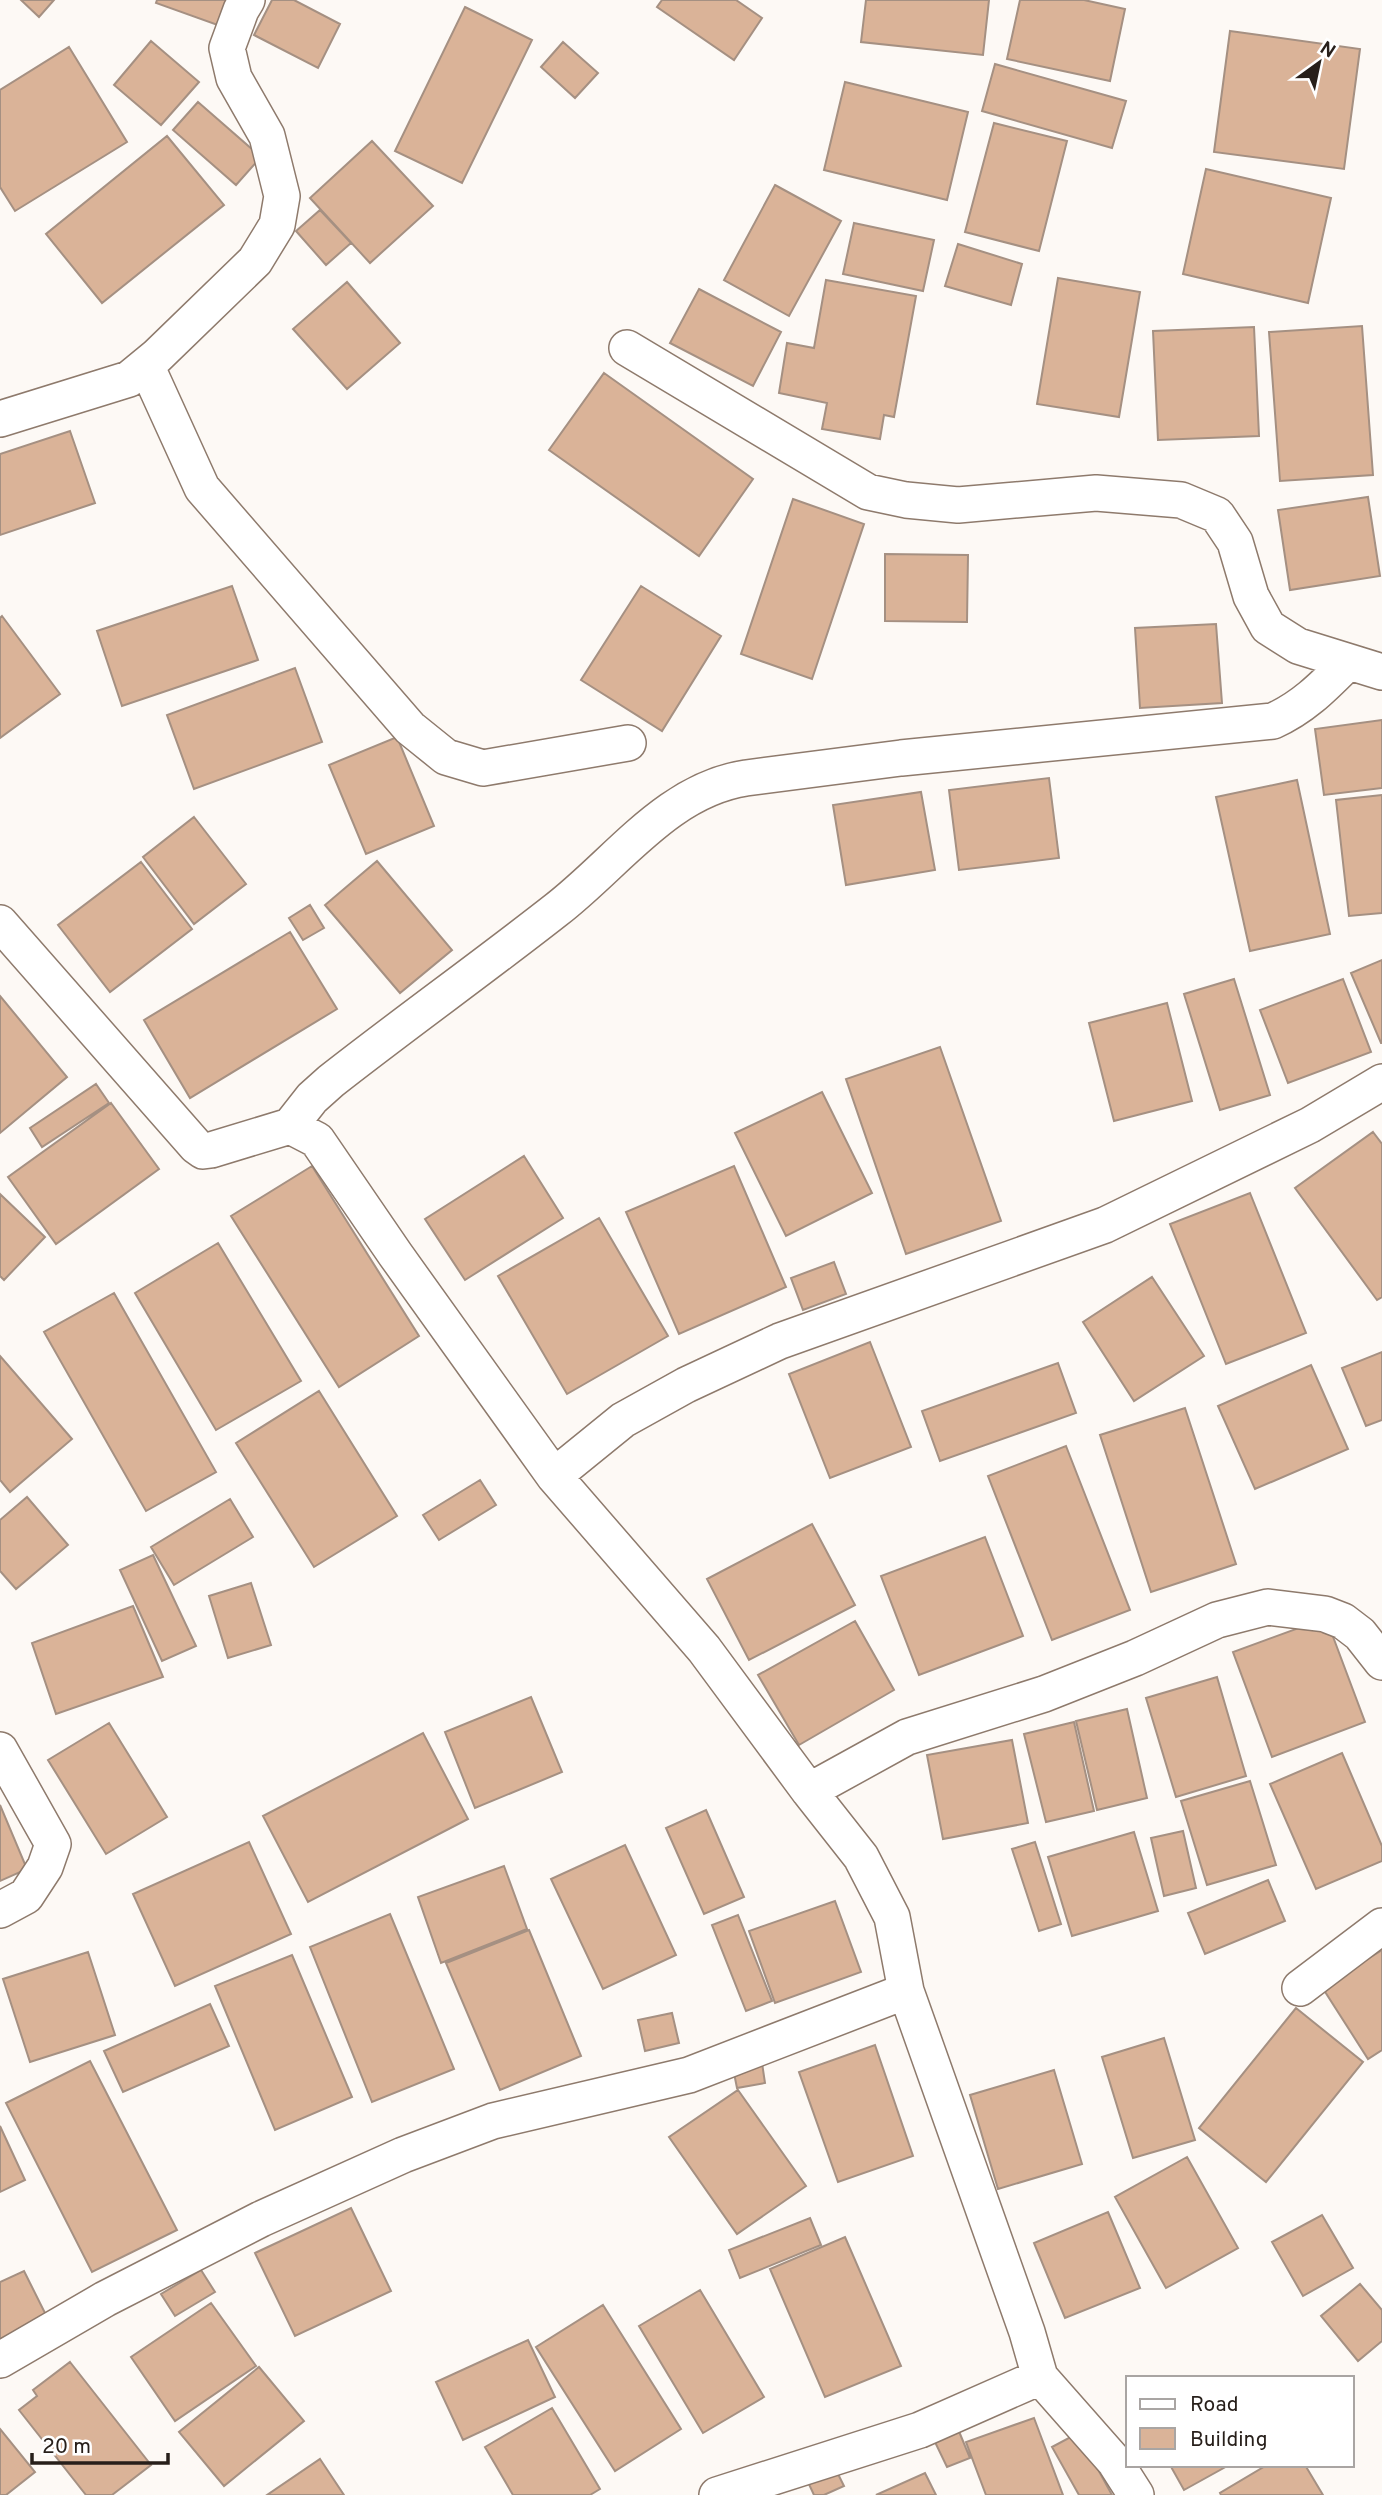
<svg xmlns="http://www.w3.org/2000/svg" width="1382" height="2495" viewBox="0 0 1382 2495" font-family="Overpass,sans-serif">
	<style>
		.building { fill: #dab398; stroke: #a59082; stroke-width: 2 }
		.lines { fill: none; stroke-linecap: round; stroke-linejoin: round }
		.minor-casing { stroke: #8e7a6c; stroke-width: 38 }
		.minor { stroke: #fff; stroke-width: 35 }
	</style>
	<rect width="100%" height="100%" fill="#fdf9f5"/>
	<path class="building" d="M21,0h33l-15,17z
		M157,0h79l-10,28 -70,-25z
		M272,0h22l46,24 -22,44 -64,-33z
		M662,0h74l26,18 -28,42 -77,-53z
		M866,0h123l-6,55 -122,-13z
		M1020,0h64l41,9 -15,72 -103,-22z
		M465,7l67,33 -70,143 -67,-32z
		M1230,31l130,18 -16,120 -130,-17z
		M151,41l48,41 -38,43 -47,-40z
		M563,42l35,31 -23,25 -34,-31z
		M69,47l58,95 -112,69 -15,-24v-97z
		M995,64l131,37 -14,47 -130,-37z
		M845,82l123,30 -21,88 -123,-30z
		M198,102l63,55 -25,28 -63,-55z
		M994,123l73,18 -28,110 -74,-19z
		M167,136l57,69 -122,98 -56,-69z
		M372,141l61,65 -63,57 -60,-65z
		M1206,169l125,29 -23,105 -125,-29z
		M775,185l66,36 -52,95 -65,-36z
		M320,210l31,33 -25,22 -30,-34z
		M854,223l80,17 -11,51 -80,-17z
		M958,244l64,20 -11,41 -66,-19z
		M1058,278l82,14 -21,125 -82,-13z
		M826,280l90,16 -22,121 -10,-2 -4,24 -58,-10 5,-26 -48,-10 8,-50 27,5z
		M347,282l53,61 -53,46 -54,-60z
		M699,289l82,43 -28,54 -83,-43z
		M1362,326l11,149 -93,6 -11,-149z
		M1254,327l5,109 -101,4 -5,-109z
		M604,373l149,106 -54,77 -150,-106z
		M70,431l25,72 -95,32v-81z
		M1368,497l12,79 -90,14 -12,-80z
		M793,499l71,25 -52,155 -71,-25z
		M885,554l83,1 -1,67 -82,-1z
		M232,586l26,74 -136,46 -25,-75z
		M641,586l80,50 -59,95 -81,-51z
		M2,616l58,78 -60,44v-120z
		M1216,624l6,79 -82,5 -5,-80z
		M295,668l27,74 -128,47 -27,-74z
		M1382,720v68l-58,7 -9,-66z
		M397,737l37,89 -68,28 -37,-89z
		M1049,778l10,80 -100,12 -10,-80z
		M1297,780l33,154 -80,17 -34,-154z
		M921,792l14,78 -89,15 -13,-80z
		M1382,795v118l-33,3 -13,-116z
		M194,817l52,67 -52,40 -51,-67z
		M377,861l75,89 -52,43 -75,-88z
		M141,862l51,67 -82,63 -52,-67z
		M310,905l14,23 -21,12 -14,-22z
		M290,932l47,77 -147,89 -46,-78z
		M1382,960v83h-1l-30,-70z
		M1234,979l36,116 -50,15 -36,-116z
		M1343,979l28,73 -83,31 -28,-73z
		M0,996l67,81 -67,56z
		M1167,1003l25,98 -78,20 -25,-98z
		M940,1047l61,174 -95,33 -60,-175z
		M96,1084l13,19 -67,44 -12,-19z
		M822,1092l50,101 -86,43 -51,-103z
		M111,1103l48,66 -103,75 -48,-67z
		M1373,1132l9,12v153l-5,3 -82,-112z
		M524,1156l39,62 -98,62 -40,-61z
		M312,1166l107,170 -80,51 -108,-171z
		M734,1166l52,121 -107,47 -53,-122z
		M1250,1193l56,140 -80,31 -56,-140z
		M0,1194l45,43 -41,43 -4,-4z
		M599,1218l69,118 -101,58 -69,-118z
		M218,1243l83,138 -85,49 -81,-137z
		M834,1262l12,32 -43,16 -12,-32z
		M1152,1277l52,79 -70,45 -51,-79z
		M114,1293l102,179 -70,39 -102,-179z
		M870,1342l41,105 -81,31 -41,-104z
		M1382,1352v68l-16,6 -24,-58z
		M0,1356l72,83 -62,53 -10,-12z
		M1058,1363l18,50 -136,48 -18,-50z
		M1311,1365l37,84 -93,40 -37,-83z
		M319,1391l78,125 -83,51 -78,-124z
		M1185,1408l51,156 -85,28 -51,-157z
		M1066,1446l64,164 -78,30 -64,-164z
		M480,1480l16,25 -57,35 -16,-25z
		M27,1497l41,48 -52,44 -16,-18v-51z
		M230,1499l23,38 -79,48 -23,-38z
		M812,1524l43,81 -106,55 -42,-81z
		M985,1537l38,99 -104,39 -38,-99z
		M153,1555l43,91 -34,15 -42,-91z
		M251,1583l20,62 -43,13 -19,-62z
		M133,1606l30,71 -107,37 -24,-71z
		M1326,1618l39,104 -93,35 -39,-105z
		M855,1621l39,69 -95,55 -41,-70z
		M1217,1677l29,99 -70,21 -30,-99z
		M531,1697l31,75 -87,36 -30,-76z
		M1127,1709l20,89 -50,12 -21,-89z
		M1074,1722l20,89 -48,11 -22,-88z
		M109,1723l58,94 -61,37 -58,-94z
		M423,1733l45,86 -160,83 -45,-86z
		M1012,1740l16,83 -85,16 -16,-84z
		M1342,1753l40,93v15l-66,28 -46,-105z
		M1250,1781l26,84 -69,20 -26,-84z
		M0,1805l27,64 -27,12z
		M706,1810l38,87 -40,17 -38,-86z
		M1183,1831l13,57 -32,8 -13,-58z
		M1134,1832l24,79 -86,25 -24,-79z
		M249,1842l42,92 -116,52 -42,-92z
		M1035,1842l26,82 -22,7 -27,-82z
		M625,1845l51,110 -73,34 -52,-110z
		M504,1866l23,63 -86,34 -23,-66z
		M1268,1880l17,41 -80,33 -17,-41z
		M835,1901l26,71 -86,31 -26,-72z
		M390,1914l64,155 -82,33 -62,-155z
		M738,1915l34,86 -26,10 -34,-86z
		M529,1930l52,126 -81,34 -54,-127z
		M1382,1950v100l-14,9 -46,-72z
		M88,1952l27,83 -85,27 -27,-83z
		M292,1955l60,142 -77,33 -60,-144z
		M210,2004l19,42 -106,46 -19,-41z
		M1296,2008l67,54 -97,120 -67,-54z
		M672,2013l7,30 -34,8 -7,-31z
		M1164,2038l31,102 -62,18 -31,-101z
		M875,2045l38,111 -75,26 -39,-110z
		M90,2061l87,169 -85,42 -86,-169z
		M762,2063l3,20 -28,5 -4,-20z
		M1054,2070l28,94 -84,25 -28,-94z
		M738,2090l68,96 -69,48 -68,-97z
		M0,2126l25,54 -25,12z
		M1187,2157l51,91 -72,40 -51,-91z
		M351,2208l40,83 -96,45 -40,-83z
		M1108,2212l32,76 -75,30 -31,-75z
		M1322,2215l31,53 -50,28 -31,-54z
		M810,2218l11,27 -81,33 -11,-28z
		M845,2237l56,129 -76,31 -55,-128z
		M201,2270l14,22 -40,24 -14,-22z
		M24,2271l23,46 -47,22v-57z
		M1360,2284l22,26v31l-24,20 -37,-45z
		M700,2290l64,107 -61,36 -64,-107z
		M211,2303l45,63 -81,55 -44,-64z
		M603,2305l78,124 -66,42 -79,-124z
		M528,2340l27,57 -92,43 -27,-58z
		M70,2362l81,103 -39,30h-26l-67,-85 18,-14 -4,-6z
		M259,2367l45,54 -80,65 -45,-54z
		M552,2408l48,81 -10,6h-77l-28,-48z
		M1034,2418l29,77h-77l-20,-53z
		M0,2429l35,43 -29,23h-6z
		M958,2429l12,29 -23,9 -13,-27z
		M1078,2433l34,62h-33l-27,-48z
		M320,2459l24,36h-77z
		M1170,2465h59l-45,25z
		M1267,2465h38l18,30h-102l-1,-2z
		M835,2468l9,18 -20,9h-10l-7,-15z
		M925,2473l11,22h-60z"/>
	<g class="lines">
		<g class="minor-casing">
			<path id="minor" d="M627,348l241,144 38,8 52,5 138,-12 85,7 36,15 18,27 16,54 17,31 30,19 84,26
				M146,365l56,123 208,240 36,29 37,11 145,-25
				M0,419l129,-40 28,-23 98,-95 22,-36 5,-29 -15,-60 -33,-58 -7,-30 14,-38 6,-10
				M0,923l196,223 7,5 8,-1 79,-24 27,14 78,114 159,222 150,173 105,142 52,66 31,60 14,74 121,341 13,45 75,85 21,33
				M290,1126l22,-28 19,-17c74,-58 151,-113 225,-171 61,-47 111,-120 190,-132l155,-20 372,-37c31,-14 51,-35 75,-59
				M554,1476l69,-56 63,-35 94,-44 325,-116 205,-100 72,-43
				M0,1750l53,94 -8,23 -19,29 -26,14
				M809,1791l98,-54 137,-43 91,-36 82,-38 51,-13 57,7 18,7 17,13 22,28
				M1300,1988l82,-62
				M0,2360l105,-61 156,-80 142,-64 90,-34 196,-46 217,-84
				M717,2495l203,-65 120,-53"/>
		</g>
		<use href="#minor" class="minor"/>
	</g>
	<rect x="1126" y="2376" width="228" height="91" fill="#ffffff" stroke="#a9a5a3" stroke-width="2"/>
	<rect x="1140" y="2399" width="35" height="10" fill="#ffffff" stroke="#a9a5a3" stroke-width="2"/>
	<text x="1190" y="2411" font-size="21" fill="#271f1a">Road</text>
	<rect x="1140" y="2428" width="35" height="21" fill="#dab398" stroke="#a9a5a3" stroke-width="2"/>
	<text x="1190" y="2446" font-size="21" fill="#271f1a">Building</text>
	<g transform="translate(1319 63) rotate(33)" stroke="#ffffff" stroke-width="5" paint-order="stroke">
	<path d="M0-5L12 26L0 18L-12 26Z" fill="#271f1a"/>
	<text y="-10" font-size="19" font-weight="bold" text-anchor="middle" fill="#271f1a">N</text>
	</g>
	<path d="M32 2453v10h136v-10" fill="none" stroke="#271f1a" stroke-width="3.5"/>
	<text x="42" y="2453" font-size="21" fill="#271f1a" stroke="#ffffff" stroke-width="5" paint-order="stroke">20 m</text>
</svg>
